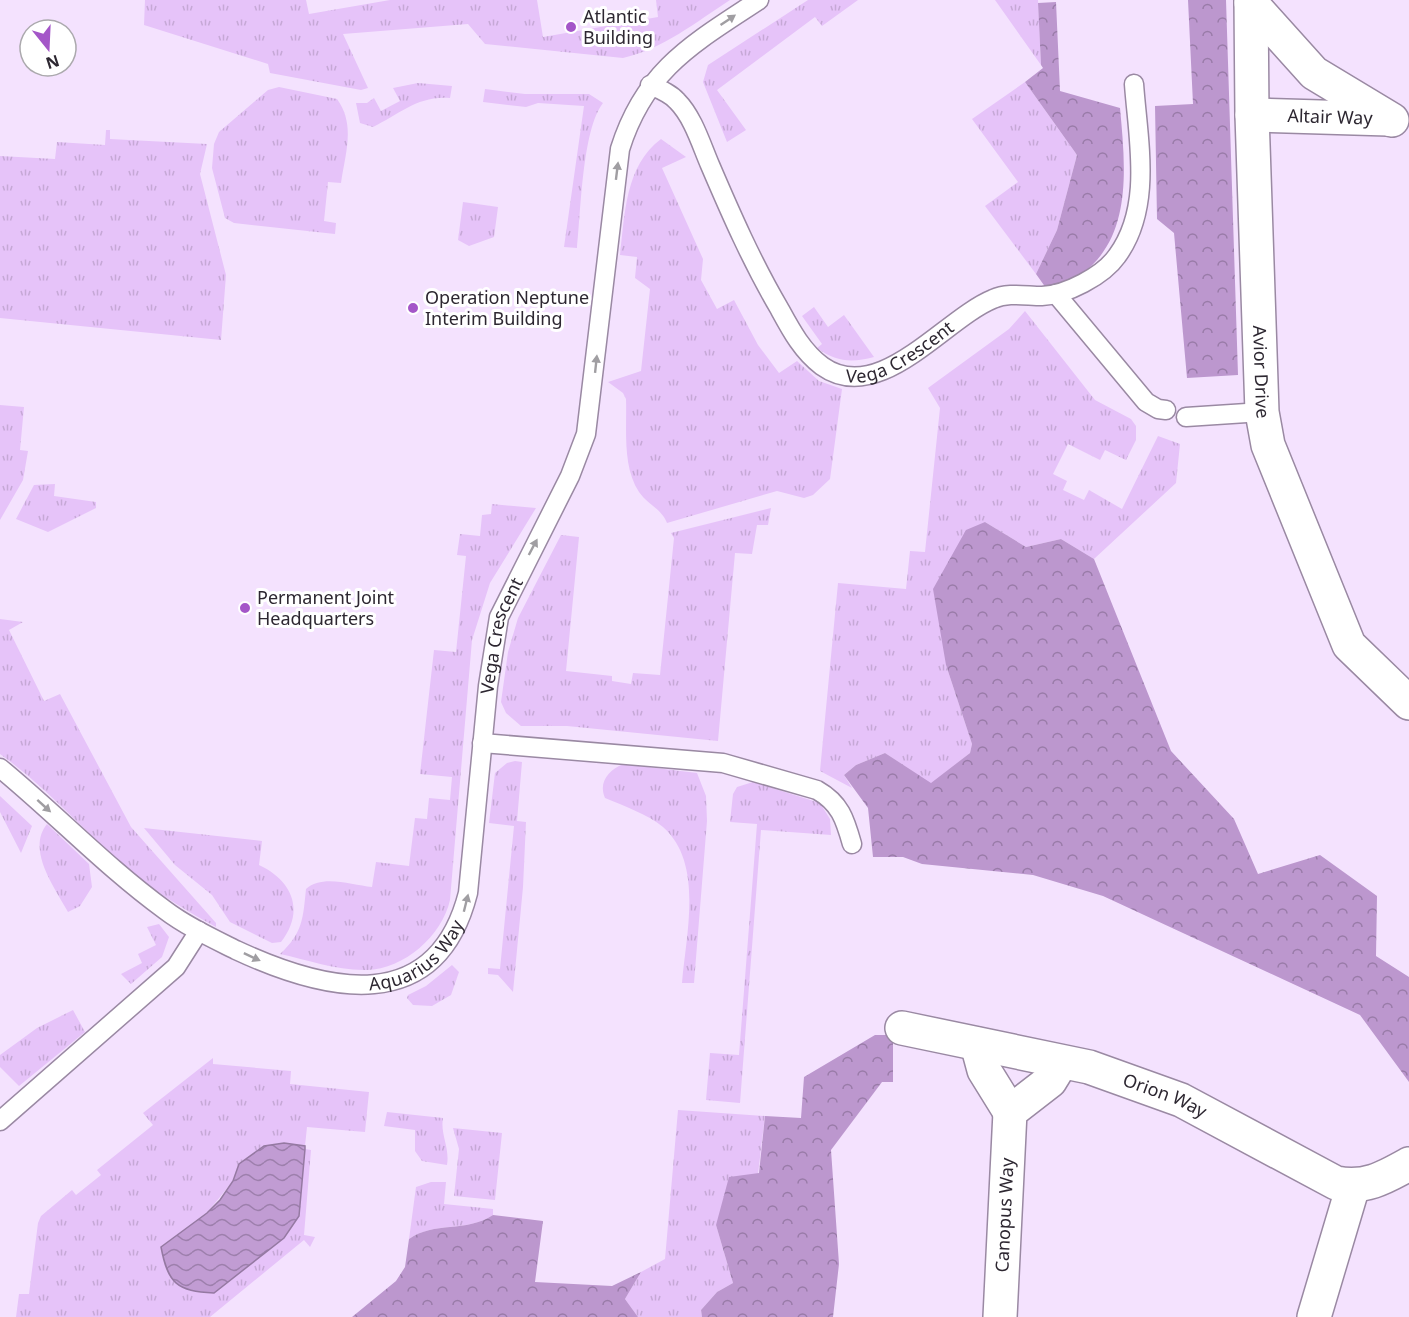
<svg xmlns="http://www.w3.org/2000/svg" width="1409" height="1317" viewBox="0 0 1409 1317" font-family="'Noto Sans',sans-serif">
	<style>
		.grass { fill: url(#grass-tufts) }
		.forest { fill: url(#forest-crowns) }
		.water { fill: url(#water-waves); stroke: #9579a2; stroke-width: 1.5 }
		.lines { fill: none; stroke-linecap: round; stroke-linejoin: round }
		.service-casing { stroke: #9a89a3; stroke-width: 21 }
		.minor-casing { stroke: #9a89a3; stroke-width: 36 }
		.service { stroke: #fff; stroke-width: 18 }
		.minor { stroke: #fff; stroke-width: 33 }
		.oneway { fill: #a09ea2 }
		.poi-dot { fill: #a456c8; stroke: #fff; stroke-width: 2 }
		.labels { text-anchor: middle; stroke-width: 6; stroke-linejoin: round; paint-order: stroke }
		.poi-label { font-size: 18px; fill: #2d2731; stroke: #fff; text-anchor: start }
		.street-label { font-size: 18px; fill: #2d2731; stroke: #fff }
	</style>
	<defs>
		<pattern id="grass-tufts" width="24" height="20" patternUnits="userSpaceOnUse" patternTransform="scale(1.5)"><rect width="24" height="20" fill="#e6c3f9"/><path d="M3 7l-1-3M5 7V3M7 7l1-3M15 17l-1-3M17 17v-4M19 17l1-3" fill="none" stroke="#c6a8d6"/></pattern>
		<pattern id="forest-crowns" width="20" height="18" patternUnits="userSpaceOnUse" patternTransform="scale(1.5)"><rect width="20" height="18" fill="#bc97ce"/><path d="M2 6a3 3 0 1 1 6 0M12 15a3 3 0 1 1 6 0" fill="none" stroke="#997ba8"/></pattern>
		<pattern id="water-waves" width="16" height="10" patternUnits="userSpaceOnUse" patternTransform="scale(1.5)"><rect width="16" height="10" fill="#c19cd3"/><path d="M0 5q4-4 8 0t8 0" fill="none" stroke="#9d7fac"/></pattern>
	</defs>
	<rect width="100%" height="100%" fill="#f4e2fe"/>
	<path class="grass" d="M145,0h161l3,14 81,-14h147l6,37 115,-20 -2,-17h74c-34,22 -67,49 -107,58l-138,-14 -17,-20 -125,10 25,54 -7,2 -91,-17 -2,-9 -124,-39z
		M808,0h50l-36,26 -7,-9 -98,73 29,40 -19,12 -24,-60 5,-17z
		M995,0h43l3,65z
		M1025,82l52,73 -20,75 -21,44 -51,-68 33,-24 -46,-63z
		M418,83l34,3 -2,12c-31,-3 -51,16 -77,29l-13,-4 -4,-20h11l7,-5 7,13 19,-10 -7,-13z
		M279,87l58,12c19,26 8,55 4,84l-13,-1 -4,39 12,2 -1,11 -101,-11 -9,-5 -13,-50 2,-24 5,-12 49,-42z
		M485,89l40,5h64l14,9c-21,27 -22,109 -26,145l-13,-1 20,-141 -46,-3 -12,4 -43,-5z
		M106,130h4v9l97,5 -7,30 26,101 -5,65 -221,-22v-162l55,3 2,-17 48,3z
		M661,139l25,18 -24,11 41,91 -2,21 16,29 17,-9 24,45 21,28 18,-12 22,20 23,8 -12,90 -17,16 -9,3 -27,-7 -110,32c-6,-15 -19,-18 -28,-31 -17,-26 -12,-63 -13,-93l-3,-6 -15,-11 33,-11 9,-82 -15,-11 2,-21 -17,-2c5,-41 5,-89 41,-116z
		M463,202l35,5 -4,30 -25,9 -11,-6z
		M814,307l14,20 16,-12 30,42c-22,6 -38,5 -57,-9l5,-4 -20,-28z
		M1025,311l70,89 36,19 5,7v14l-10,20 -21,-10 -5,10 -32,-16 -15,30 14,7 -4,9 21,10 5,-10 33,19 36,-73 22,8 -4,39 -82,76 -33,-20 -35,8 -41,-25 -39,143 26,79 -2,9 -39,31 -46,-31 -29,12 -12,10 8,13 -32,-17 18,-188 68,6 4,-38 15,1 15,-144 -12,-20 81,-59z
		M0,405l24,2 -4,43 8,1 -5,29 -23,40z
		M55,484l-1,12 42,6v6l-48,24 -32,-13 18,-34z
		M492,504l44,4 -46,75 -18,57 -22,260c-8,36 -46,69 -83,70 -29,1 -59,-10 -87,-16 23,-21 23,-36 26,-65 16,-15 46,-4 66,-2l4,-25 33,4 6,-48 12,1 2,-21 21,2 2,-23 -32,-3 14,-124 22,2 10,-96 -9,-1 3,-21 20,2 2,-21 9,-1z
		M771,508l-3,17h-11l-5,29 -17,-1 -17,188 -151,-15h-46l-15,-13 -5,-11 7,-50 10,-34 43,-83 18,2 -13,134 46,5v5l19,3 2,-11 27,2 14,-137 -3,-5z
		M0,619l23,3 -14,8 35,71 16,-7 71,133 85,96v4c-28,-15 -54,-31 -78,-50 -48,-38 -87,-87 -138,-123z
		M515,761l7,1 -5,59 9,1 -3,65 -10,105 -15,-17 -10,-1v-6l12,1 14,-143 -25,-3 6,-50 12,-10z
		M623,764l74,9 9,23 1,25 -13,162h-12c4,-49 22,-120 -19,-156 -16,-13 -39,-21 -58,-29 -7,-16 4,-28 18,-34z
		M753,782l67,21 10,16 1,16 -70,-5 -21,273 -34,-3 4,-47 29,2 18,-231 -27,-2 3,-28 4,-7z
		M0,796l32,30 -11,27 -21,-41z
		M47,824l42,40 3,23 -12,19 -12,6c-13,-24 -42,-62 -21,-88z
		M144,828l118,13 -3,24c34,16 46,46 22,77l-9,1 -42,-21 -18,-27 -37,-30z
		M159,924l10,13 -7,20 -31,27 -10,-10 21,-11 -4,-9 18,-9 -9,-18z
		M452,965l7,7 -8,23 -19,11 -19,-1 -6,-7 1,-3 18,-9z
		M73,1010l12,22 -66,54 -19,-19v-12l37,-27z
		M213,1058v6l78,7 -1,13 79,8 -4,40 -58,-5 -2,19 -21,-3 -20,3 -25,18 -6,17 -26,32 -46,34 123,-9 15,-22 6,-67 6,1 -7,85 11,2 -5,10 -6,-7 -94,77h-194l3,-23h10l9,-71 3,-7 31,-26 4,5 25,-20 -4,-5 56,-45 -10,-12z
		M678,1110l87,6 -7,58 -42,51 17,58 -16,9 -16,18 1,7h-64l-13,-18 16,-27 24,-13z
		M387,1112l56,6c-3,16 7,30 4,47l-25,-4 -7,-10v-21l-31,-4z
		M453,1128l49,5 -7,67 -41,-4 5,-47z
		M431,1182h15l-2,22 49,5v6c-27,18 -59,6 -84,24l7,-52z"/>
	<path class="forest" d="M1188,0h38l12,375 -51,3 -13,-145 -17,-14 -2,-113 38,-2z
		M1056,2l4,89 60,17c5,56 14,130 -40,167 -10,6 -23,9 -34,13l-10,-14 21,-44 20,-75 -52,-73 18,-14 -2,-3 -3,-62z
		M985,522l41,25 35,-8 33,20 77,192 63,68 24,55 62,-19 57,41 -1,60 33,21v105l-49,-67 -257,-119 -70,-21 -111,-11 -19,-7h-30l-5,-49 -24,-33 12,-10 29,-12 46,30 39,-30 2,-9 -26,-79 -13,-76 33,-59z
		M875,1035h18v47h-11l-51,68 8,114 -6,53h-131l-1,-7 16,-18 16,-9 -17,-58 13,-48 30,-4 6,-57 36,2 3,-41z
		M493,1215l50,6 -8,61 77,4 29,-14 -16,27 13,18h-286l44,-36 9,-14 4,-28c25,-18 57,-6 84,-24z"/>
	<path class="water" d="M284,1143l21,3v3l-6,67 -15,22 -70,55c-37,-2 -46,-9 -53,-46l46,-34 13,-13 13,-19 6,-17 25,-18z"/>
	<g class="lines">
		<g class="service-casing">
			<g id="service">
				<path id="s1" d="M650,85c9,4 20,8 27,16 16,16 24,43 33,64 21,49 42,97 69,143 12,22 23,43 43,58 57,41 122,-47 171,-67 15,-7 33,-3 49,-3 24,-1 61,-20 75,-40 36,-49 21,-116 17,-172"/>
				<path d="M1056,294l90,108 12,7 8,1"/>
				<path d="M1186,417l76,-5"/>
				<path d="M482,743l241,20 94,27c23,13 28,29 35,54"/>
				<path id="s2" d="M0,768c56,46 106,99 165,142 21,16 47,28 71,40 90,42 200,68 232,-57l20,-207 11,-69 71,-141 16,-42 34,-285c25,-80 74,-106 139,-149"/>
				<path d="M0,1121l176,-154 23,-36"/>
			</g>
		</g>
		<g class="minor-casing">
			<g id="minor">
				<path id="s3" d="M1251,0l1,115 10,297 6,33 81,200 60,58"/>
				<path d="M1251,3l63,70 78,47"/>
				<path id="s4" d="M1252,115l136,4"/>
				<path id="s5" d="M902,1028l187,39 92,33 155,83c29,6 48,-5 73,-19"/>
				<path d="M977,1044l7,26 26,42"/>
				<path id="s6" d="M1000,1317l10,-205 40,-31 11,-18"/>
				<path d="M1314,1317l39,-131"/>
			</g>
		</g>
		<use href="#service" class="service"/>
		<use href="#minor" class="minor"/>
	</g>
	<defs><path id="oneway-solid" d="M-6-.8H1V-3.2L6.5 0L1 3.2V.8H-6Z" transform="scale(1.5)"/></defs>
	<g class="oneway">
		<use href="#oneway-solid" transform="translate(728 20) rotate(-34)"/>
		<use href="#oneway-solid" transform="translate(617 171) rotate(-83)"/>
		<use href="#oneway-solid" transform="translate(596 364) rotate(-84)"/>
		<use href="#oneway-solid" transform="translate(533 547) rotate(-62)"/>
		<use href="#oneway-solid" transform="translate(44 806) rotate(42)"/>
		<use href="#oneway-solid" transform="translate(466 903) rotate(-76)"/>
		<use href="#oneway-solid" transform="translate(252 957) rotate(25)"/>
	</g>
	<g class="poi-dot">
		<circle cx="571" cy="27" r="6"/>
		<circle cx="413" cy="308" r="6"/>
		<circle cx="245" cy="608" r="6"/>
	</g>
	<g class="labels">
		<g class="poi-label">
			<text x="583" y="23">Atlantic<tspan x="583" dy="21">Building</tspan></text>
			<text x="425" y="304">Operation Neptune<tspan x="425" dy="21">Interim Building</tspan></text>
			<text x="257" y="604">Permanent Joint<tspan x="257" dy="21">Headquarters</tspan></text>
		</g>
		<g class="street-label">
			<text dy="6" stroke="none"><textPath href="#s4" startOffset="78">Altair Way</textPath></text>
			<text dy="6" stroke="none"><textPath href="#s1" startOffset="422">Vega Crescent</textPath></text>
			<text dy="6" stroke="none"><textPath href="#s3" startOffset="372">Avior Drive</textPath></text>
			<text dy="6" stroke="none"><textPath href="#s2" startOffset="844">Vega Crescent</textPath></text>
			<text dy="6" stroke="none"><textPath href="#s2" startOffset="496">Aquarius Way</textPath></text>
			<text dy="6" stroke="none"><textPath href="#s5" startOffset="272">Orion Way</textPath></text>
			<text dy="6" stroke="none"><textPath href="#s6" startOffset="102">Canopus Way</textPath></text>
		</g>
	</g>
	<g transform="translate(48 48) rotate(162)"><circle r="28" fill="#ffffff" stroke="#aba9ad" stroke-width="1.5"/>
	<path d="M0-4.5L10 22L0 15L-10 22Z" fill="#a456c8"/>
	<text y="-9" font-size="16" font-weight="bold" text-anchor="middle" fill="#2d2731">N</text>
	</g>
</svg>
